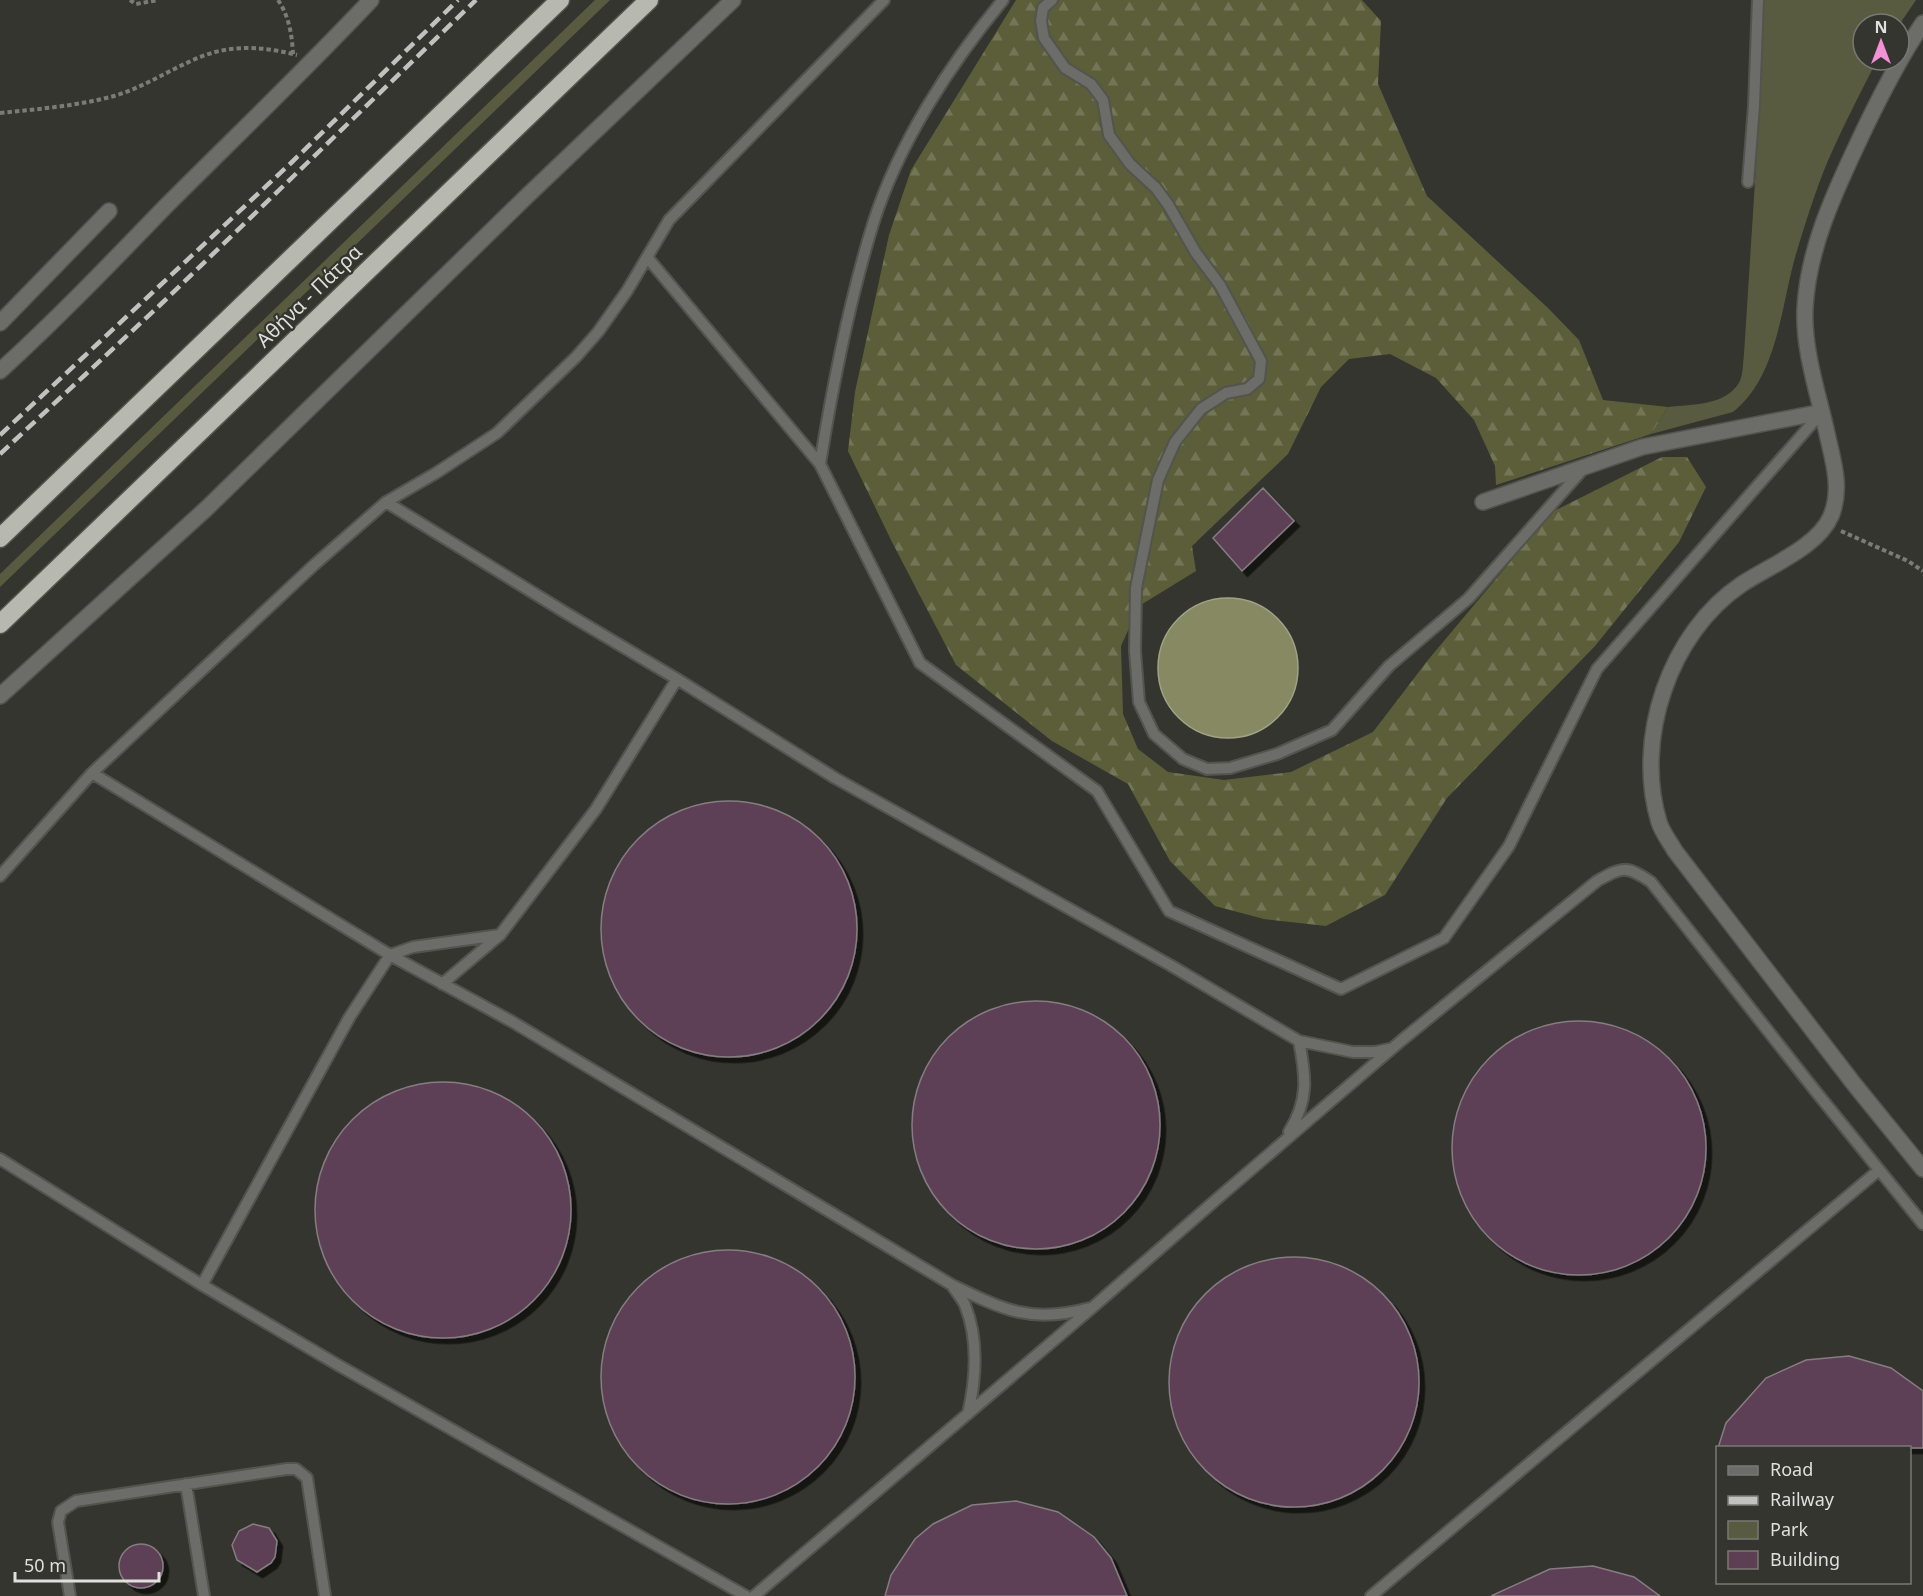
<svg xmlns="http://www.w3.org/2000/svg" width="1923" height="1596" viewBox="0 0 1923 1596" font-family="'Noto Sans',sans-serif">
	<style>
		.green { fill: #595b40 }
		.forest { fill: url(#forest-firs) }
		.water { fill: #878963; stroke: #a1a387; stroke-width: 1.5 }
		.building { fill: #5d3f54; stroke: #857d82; stroke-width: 1.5; filter: url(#shadow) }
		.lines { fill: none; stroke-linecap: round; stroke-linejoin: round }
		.service-casing { stroke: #53544d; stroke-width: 14 }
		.minor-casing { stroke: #53544d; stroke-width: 18 }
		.tertiary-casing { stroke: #53544d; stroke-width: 18 }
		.motorway-casing { stroke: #53544d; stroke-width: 21 }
		.path { stroke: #7c7c77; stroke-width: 4; stroke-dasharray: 4.5 3; stroke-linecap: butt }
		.service { stroke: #6c6c68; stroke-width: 10 }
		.minor { stroke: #6c6c68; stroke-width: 15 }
		.tertiary { stroke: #6c6c68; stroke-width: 15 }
		.motorway { stroke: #b7b8af; stroke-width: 18 }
		.rail { stroke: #c1c2bd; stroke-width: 4.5; stroke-dasharray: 12 6; stroke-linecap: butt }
		.labels { text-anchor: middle; stroke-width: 4.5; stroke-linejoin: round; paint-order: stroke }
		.street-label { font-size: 20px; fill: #dfdfdb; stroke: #34352e }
	</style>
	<defs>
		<pattern id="forest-firs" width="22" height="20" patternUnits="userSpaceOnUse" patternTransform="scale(1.5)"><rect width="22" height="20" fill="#5c5e3a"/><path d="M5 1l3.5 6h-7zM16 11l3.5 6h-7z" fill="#737556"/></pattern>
		<filter id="shadow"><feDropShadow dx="5.5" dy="5.5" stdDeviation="0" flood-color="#0009"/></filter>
	</defs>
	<rect width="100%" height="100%" fill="#34352e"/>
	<path class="green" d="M595,0h15l-610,587v-13z
		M1763,0h153l-17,25 -36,-1v36h14c-17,34 -35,68 -50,103 -12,29 -22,61 -31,91 -15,51 -18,123 -63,158l-82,22 17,-27c25,-3 56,-1 71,-24 4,-7 4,-20 5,-29l14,-219z"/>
	<path class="forest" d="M1016,0h346l19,21 -3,63 49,112 121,112 31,32 24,60 65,7 -17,27 -155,51 -1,-19 -21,-46 -38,-42 -46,-24 -41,5 -28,28 -33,67 -96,92 4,25 -57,35 -18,40 2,68 15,35 30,23 56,8 67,-8 82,-40 55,-72 124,-148 110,-55h25l19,30 -27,55 -84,104 -148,152 -62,97 -59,31 -62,-7 -49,-13 -45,-45 -42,-77 -76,-43 -96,-76 -64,-123 -44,-91 7,-59 34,-157 22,-65z"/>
	<path class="water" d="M1158 668a70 70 0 1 1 140 0a70 70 0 1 1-140 0Z"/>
	<path class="building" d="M1263,488l31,33 -52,50 -29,-33z
		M601 929a128 128 0 1 1 256 0a128 128 0 1 1-256 0Z
		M912 1125a124 124 0 1 1 248 0a124 124 0 1 1-248 0Z
		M1452 1148a127 127 0 1 1 254 0a127 127 0 1 1-254 0Z
		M315 1210a128 128 0 1 1 256 0a128 128 0 1 1-256 0Z
		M601 1377a127 127 0 1 1 254 0a127 127 0 1 1-254 0Z
		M1169 1382a125 125 0 1 1 250 0a125 125 0 1 1-250 0Z
		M1849,1356l42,12 32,23v57h-205l8,-25 40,-45 40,-18z
		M1016,1501l42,11 36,25 17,21 16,38h-242l6,-21 24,-36 18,-15 39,-19z
		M253,1524l16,4 8,13 -2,16 -4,6 -14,9 -20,-12 -5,-15 7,-14z
		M119 1566a22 22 0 1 1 44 0a22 22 0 1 1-44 0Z
		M1593,1566l41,11 26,19h-169l59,-27z"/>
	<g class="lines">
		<g class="service-casing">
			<path id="service" d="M1052,0l-9,8 -2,13 3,17 21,30 26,16 12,16 6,35 21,29 26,24 13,18 27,47 24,32 41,76 -2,18 -12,10 -21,4 -25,16 -26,33 -17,38 -22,108 -1,63 4,51 15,32 29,25 24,10 23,-1 47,-14 55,-24 57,-64 80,-68 114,-129
				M1748,182l6,-76 4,-106
				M647,257l173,207 100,199 177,128 72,120 172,78 103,-51 65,-92 88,-177 225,-257
				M820,464c13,-81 29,-162 53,-240 25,-80 77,-160 130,-224
				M386,502l180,111 111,66 158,99 335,187 129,76 54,11h22l14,-3
				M92,773l298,182 121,66 441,264c52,25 79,39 138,23
				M0,876l92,-103 222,-208 72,-63 50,-29 61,-40 79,-76 22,-25 29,-41 42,-71 215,-220
				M442,984l58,-49 96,-126 81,-130
				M1289,1132c20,-32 17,-55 10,-91
				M0,1159l202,126 136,80 408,231
				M202,1285l147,-267 41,-63 23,-8 87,-12
				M952,1285c4,7 10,13 13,20 14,35 11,74 3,109
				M186,1484l18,112
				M70,1596l-12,-74 3,-11 15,-10 211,-32h9l11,9 18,118
				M754,1596l339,-289 125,-109 184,-158 195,-159c25,-14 29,-16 54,1l162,206 110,136
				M1371,1596l508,-426"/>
		</g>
		<g class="minor-casing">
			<path id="minor" d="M1923,23c-26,39 -47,81 -67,124 -24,51 -48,104 -51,161 -2,40 12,82 21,121 6,29 17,58 5,87 -13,31 -62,50 -89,68 -73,49 -108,155 -83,238 3,10 11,20 16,29l179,233 69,85
				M0,323l109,-112
				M1483,502l159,-55 180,-35
				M0,696l207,-188 320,-312 206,-196"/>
		</g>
		<g class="tertiary-casing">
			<path id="tertiary" d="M0,371c57,-52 111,-108 165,-164 69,-69 139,-136 206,-207"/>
		</g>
		<g class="motorway-casing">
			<path id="motorway" d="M0,538l560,-538
				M0,624l649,-624"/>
		</g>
		<path class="path" d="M130,0l6,4 22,-4
			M278,0c11,16 14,35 15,54
			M0,113c38,-4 77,-7 114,-17 35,-10 66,-34 101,-44 27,-7 55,-4 82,3
			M1841,531l67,30 15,10"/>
		<use href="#service" class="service"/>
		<use href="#minor" class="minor"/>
		<use href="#tertiary" class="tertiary"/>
		<use href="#motorway" class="motorway"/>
		<path class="rail" d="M0,435l292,-273 166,-162
			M0,454l159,-148 317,-306"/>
	</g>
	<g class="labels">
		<g class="street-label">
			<text transform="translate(309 296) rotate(-44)" y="7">Αθήνα - Πάτρα</text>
		</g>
	</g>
	<rect x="1716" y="1446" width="195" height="138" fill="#34352e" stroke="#787973" stroke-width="1.5"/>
	<rect x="1728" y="1466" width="30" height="9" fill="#6c6c68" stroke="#787973" stroke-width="1.5"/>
	<text x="1770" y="1476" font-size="18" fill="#dfdfdb">Road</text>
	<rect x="1728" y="1496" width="30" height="9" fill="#c1c2bd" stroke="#787973" stroke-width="1.5"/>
	<text x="1770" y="1506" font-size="18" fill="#dfdfdb">Railway</text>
	<rect x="1728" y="1521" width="30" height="18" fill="#595b40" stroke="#787973" stroke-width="1.5"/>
	<text x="1770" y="1536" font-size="18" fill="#dfdfdb">Park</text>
	<rect x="1728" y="1551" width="30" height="18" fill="#5d3f54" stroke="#787973" stroke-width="1.5"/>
	<text x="1770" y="1566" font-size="18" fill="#dfdfdb">Building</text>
	<g transform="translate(1881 42)"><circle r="28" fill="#34352e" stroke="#787973" stroke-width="1.5"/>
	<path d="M0-4.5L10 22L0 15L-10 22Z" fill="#f291d6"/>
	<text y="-9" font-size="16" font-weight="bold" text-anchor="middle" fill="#dfdfdb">N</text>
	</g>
	<path d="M15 1572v9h144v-9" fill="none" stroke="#dfdfdb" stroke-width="3"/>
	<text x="24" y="1572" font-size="18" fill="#dfdfdb" stroke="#34352e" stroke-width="4.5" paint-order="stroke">50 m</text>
</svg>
